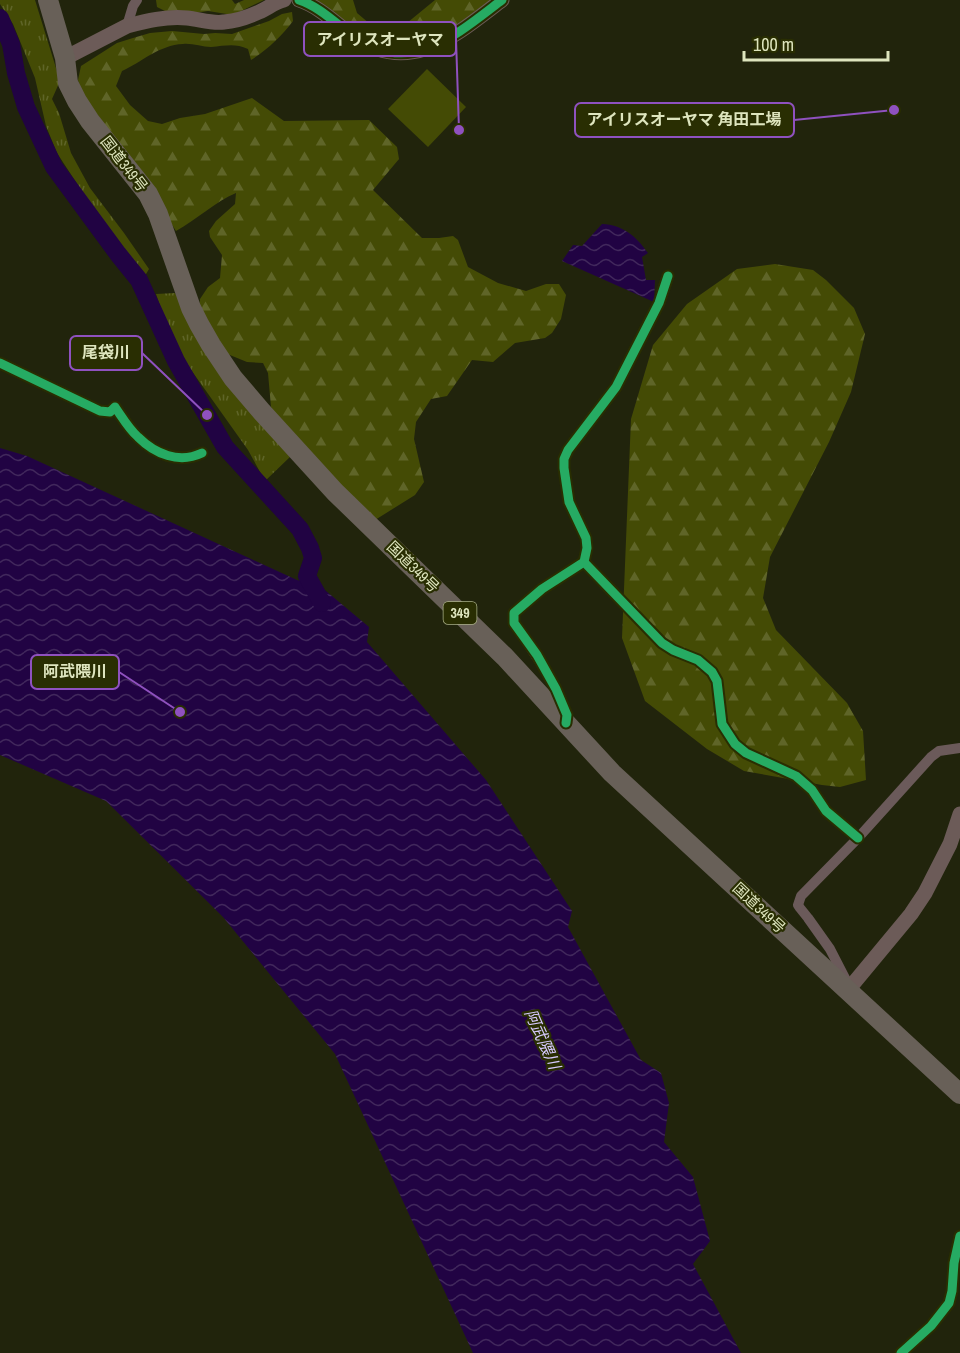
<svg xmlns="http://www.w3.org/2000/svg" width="960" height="1353" viewBox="0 0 960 1353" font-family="'Archivo Narrow','Noto Sans JP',sans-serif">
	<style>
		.grass { fill: url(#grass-tufts) }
		.forest { fill: url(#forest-firs) }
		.garden { fill: #444b05 }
		.water { fill: url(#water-waves) }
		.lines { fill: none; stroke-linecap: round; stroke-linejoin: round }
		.river { stroke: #210343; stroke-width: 18 }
		.street { stroke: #6b5a5a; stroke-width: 10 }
		.secondary { stroke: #6c5b58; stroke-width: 15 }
		.highway { stroke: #686058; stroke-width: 20 }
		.cycleway-casing { stroke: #292e02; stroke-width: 13 }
		.cycleway { stroke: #26ab63; stroke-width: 9 }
		.labels { text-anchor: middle; stroke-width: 4.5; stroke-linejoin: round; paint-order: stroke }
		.shield { fill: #292e02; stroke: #a8ae86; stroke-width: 1.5 }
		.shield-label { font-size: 14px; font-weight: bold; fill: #dee5be }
		.street-label { font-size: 15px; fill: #dee5be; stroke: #292e02 }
		.water-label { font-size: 16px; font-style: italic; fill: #d6c9fe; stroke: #292e02 }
		.leader { fill: none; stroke: #8f51bf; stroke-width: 2 }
		.callout-dot { fill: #8f51bf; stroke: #292e02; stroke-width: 2 }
		.callout { fill: #292e02; stroke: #8f51bf; stroke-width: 2 }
		.callout-label { font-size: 16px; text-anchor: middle; font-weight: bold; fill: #dee5be }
	</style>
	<defs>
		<pattern id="grass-tufts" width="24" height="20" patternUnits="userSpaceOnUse" patternTransform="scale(1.5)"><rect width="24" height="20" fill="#444b05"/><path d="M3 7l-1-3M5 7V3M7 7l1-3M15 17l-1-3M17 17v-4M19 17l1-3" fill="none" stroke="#5f6528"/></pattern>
		<pattern id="forest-firs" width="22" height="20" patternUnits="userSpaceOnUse" patternTransform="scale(1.5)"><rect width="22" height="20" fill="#444b05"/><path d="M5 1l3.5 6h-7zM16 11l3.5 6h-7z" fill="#5f6528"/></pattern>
		<pattern id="water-waves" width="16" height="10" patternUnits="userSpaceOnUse" patternTransform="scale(1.5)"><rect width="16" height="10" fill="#210343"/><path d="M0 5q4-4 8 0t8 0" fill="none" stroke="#41285c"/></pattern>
	</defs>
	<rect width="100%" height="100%" fill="#21240c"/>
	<path class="grass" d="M0,0h35l25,81 -8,18 7,14 12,40 19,35 34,45 25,36 -6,10 -22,-28 -64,-98 -11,-27 -11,-48 -22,-54 -13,-20z
		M175,293l11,20 105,143 -26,25 -17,-31 -64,-90 -17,-34 -11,-32z"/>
	<path class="forest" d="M156,0h76l3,4 9,-4h20l-31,15 -25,-4 -19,3 -22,-2 -10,-5z
		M316,0h37l4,13 13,11 15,5 22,-6 28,-23h60l-61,43 -41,3 -26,-8z
		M292,12l1,9c-11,15 -26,29 -42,39l-3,-11c-13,-6 -23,-3 -37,-2 -9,0 -19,-4 -28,-3 -24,1 -41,18 -61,27l-6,15 14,19 18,16 14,3 18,-6 25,-4 47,-16 32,23 85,-1 28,27 2,12 -26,31 49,48h17l14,-2 5,4 10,27 30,16 28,8 20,-7h13l7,11 -5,24 -9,14 -7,5 -30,5 -22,19 -21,-2 -25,36 -16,3 -15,23 -2,17 10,43 -9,13 -40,25 -30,-30 -71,-77 -3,-6 -3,-34 -5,-10 -16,-1 -22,-9 -26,-38 1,-16 8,-12 12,-9 2,-23 -12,-18 -1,-6 7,-10 19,-17 1,-11c-20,8 -40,27 -60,38l-46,-72 -47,-64 -5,-15 3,-14 36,-23 16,-5 17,-5 22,-2 32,3 11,-1 17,1 37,-13 13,-7z
		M775,264l38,6 13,10 28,28 11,26 -14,58 -22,50 -59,115 -7,41 13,32 71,73 16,28 3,49 -26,7 -18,-2 -78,-14 -37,-22 -62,-48 -23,-63 9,-219 22,-74 34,-41 50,-35z"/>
	<path class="garden" d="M427,69l39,38 -38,40 -40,-38z"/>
	<path class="water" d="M602,224c21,1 34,12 46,29l-6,4 4,23h9l-1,22 -92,-41 11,-16 9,1z
		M0,448l27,8 270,124 23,6 49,41 -2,15 119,138 86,131 -4,16 73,133 20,13 8,30 -5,39 29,35 17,64 -17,23 48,89h-268l-138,-299 -112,-137 -117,-116 -106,-46z"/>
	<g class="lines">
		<path class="river" d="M0,18l11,26 5,29 10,34 28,60 64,87 21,26 37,81 49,86 75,82 10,19 3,10 -6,18 15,27"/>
		<path class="street" d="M127,26l6,-20 4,-6
			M0,363l100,48 10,1 5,-5c7,10 14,22 23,30 17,17 41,27 64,16
			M584,562l78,81 11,7 25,10 14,12 5,9 5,43 13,20 11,9 50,23 16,14 14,21 32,27
			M567,716l-11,-27 -14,-24 -28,-42v-10l28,-24 42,-27 3,-14 -1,-10 -17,-36 -5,-34v-9l4,-9 48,-63 43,-84 9,-27
			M847,982l-17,-33 -22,-31 -8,-10 -2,-3 3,-9 57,-58 73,-81 8,-6 21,-3
			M901,1353l30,-27 18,-23 3,-12 2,-28 6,-27"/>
		<path class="secondary" d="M299,0c21,7 36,23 54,36 57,41 103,-1 149,-36
			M65,58l62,-32c19,-5 39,-10 60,-8 12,1 25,6 37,4 12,-1 24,-5 35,-10 9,-4 16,-10 25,-12
			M848,990l63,-76 14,-21 25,-49 10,-30"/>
		<path class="highway" d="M48,0l17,58 3,25 9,18 13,20 58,73 10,20 33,94 8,16 12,21 22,33 29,34 73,80 170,165 107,116 348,321"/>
		<g class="cycleway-casing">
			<path id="cycleway" d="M299,0c21,7 36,23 54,36 57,41 103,-1 149,-36
				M0,363l100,48 10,1 5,-5c7,10 14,22 23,30 17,17 41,27 64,16
				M584,562l78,81 11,7 25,10 14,12 5,9 5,43 13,20 11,9 50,23 16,14 14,21 32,27
				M566,723l1,-8 -11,-26 -19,-34 -23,-32v-10l28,-24 42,-27 3,-14 -1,-10 -17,-36 -5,-34v-9l4,-9 48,-63 43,-84 9,-27
				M901,1353l30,-27 18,-23 3,-12 2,-28 6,-27"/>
		</g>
		<use href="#cycleway" class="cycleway"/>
	</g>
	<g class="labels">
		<rect class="shield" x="443.5" y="602" width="33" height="22" rx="4.5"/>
		<g class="shield-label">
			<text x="460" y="618">349</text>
		</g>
		<g class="street-label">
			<text transform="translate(124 164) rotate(52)" y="5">国道349号</text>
			<text transform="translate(413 567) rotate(44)" y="5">国道349号</text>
			<text transform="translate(759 908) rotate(43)" y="5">国道349号</text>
		</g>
		<g class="water-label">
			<text transform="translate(543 1039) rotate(66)" y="6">阿武隈川</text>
		</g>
	</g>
	<path class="leader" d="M459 130L456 39M894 110L794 120M207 415L142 353M180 712L119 672"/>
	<g class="callout-dot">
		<circle cx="459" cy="130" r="6"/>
		<circle cx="894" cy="110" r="6"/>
		<circle cx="207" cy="415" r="6"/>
		<circle cx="180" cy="712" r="6"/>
	</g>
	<g class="callout">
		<rect x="304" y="22" width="152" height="34" rx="6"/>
		<rect x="575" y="103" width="219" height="34" rx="6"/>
		<rect x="70" y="336" width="72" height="34" rx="6"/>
		<rect x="31" y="655" width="88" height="34" rx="6"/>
	</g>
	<g class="callout-label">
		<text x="380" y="45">アイリスオーヤマ</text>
		<text x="684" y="125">アイリスオーヤマ 角田工場</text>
		<text x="106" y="358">尾袋川</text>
		<text x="75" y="677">阿武隈川</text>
	</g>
	<path d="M744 51v9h144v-9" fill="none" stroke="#dee5be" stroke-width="3"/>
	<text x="753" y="51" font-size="18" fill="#dee5be" stroke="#292e02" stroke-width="4.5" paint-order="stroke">100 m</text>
</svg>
